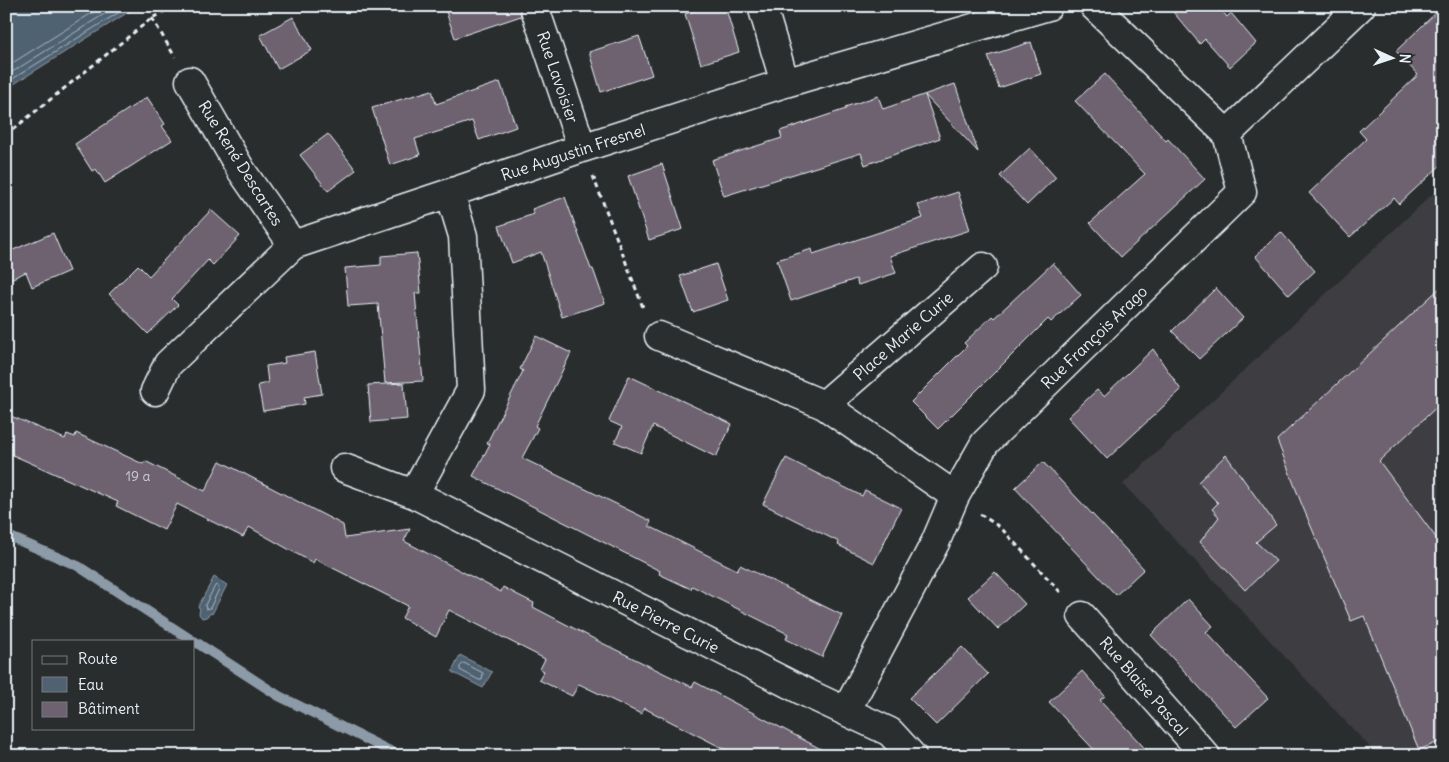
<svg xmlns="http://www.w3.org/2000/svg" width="1449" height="762" viewBox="0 0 1449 762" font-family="Delius,sans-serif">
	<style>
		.built { fill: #3e3d42 }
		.water { fill: #506272; stroke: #8d9ba8 }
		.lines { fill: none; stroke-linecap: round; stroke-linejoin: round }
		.shore { stroke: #abb8c2; stroke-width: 1 }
		.stream { stroke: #8d9ba8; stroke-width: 10 }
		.building { fill: #6e6270; stroke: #e8f1f8 }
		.minor-casing { stroke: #e8f1f8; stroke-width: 31 }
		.path { stroke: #e8f1f8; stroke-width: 3; stroke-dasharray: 5 4; stroke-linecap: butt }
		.minor { stroke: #2a2d2e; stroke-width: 28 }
		.labels { text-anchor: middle; stroke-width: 4.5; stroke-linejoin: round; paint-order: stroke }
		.number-label { font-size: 14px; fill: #cacdd6 }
		.street-label { font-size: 16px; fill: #e8f1f8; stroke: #2a2d2e }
	</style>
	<rect width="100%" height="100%" fill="#2a2d2e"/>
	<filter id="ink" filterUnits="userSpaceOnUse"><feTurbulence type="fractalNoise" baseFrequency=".02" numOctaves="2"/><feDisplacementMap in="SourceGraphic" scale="10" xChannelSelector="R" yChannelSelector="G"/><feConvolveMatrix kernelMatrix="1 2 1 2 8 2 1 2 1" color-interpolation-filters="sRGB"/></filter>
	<g filter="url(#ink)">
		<path class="built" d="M1443,184v572h-65l-255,-272z"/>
		<path class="water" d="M6,6h132l-132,83z
			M214,577l13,8 -15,29 -1,-1 -5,4 -4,1 -3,-4 1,-6 -2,-1z
			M460,655l32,17 -9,16 -31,-16z"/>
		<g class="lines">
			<path class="shore" d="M6,67l97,-61
				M6,76l111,-70
				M6,83l123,-77
				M217,585l2,4 -9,19 -4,1 -1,-4 10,-19z
				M464,663l19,10 -1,7h-3l-19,-10v-3z"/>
			<path class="stream" d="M6,535l72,31 115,75
				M194,641l85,55 121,60"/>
		</g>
		<path class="building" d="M444,6h75l2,10 -66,22z
			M710,6h15l14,46 -38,12 -16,-50z
			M1168,6h50l9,11 4,-4 25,30 -26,24 -25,-28 -5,5z
			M1443,6v157l-44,41 -5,-6 -44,39 -41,-44 57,-54 -7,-8 59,-56 -22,-24z
			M293,17l19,33 -34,19 -18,-34z
			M639,36l13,39 -51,17 -12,-40z
			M1031,42l10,32 -42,14 -11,-32z
			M1105,74l61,67 2,-2 37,40 -84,78 -31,-34 55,-49 -70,-73z
			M500,82l16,45 -37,13 -7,-19 -57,18 5,16 -30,10 -18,-57 60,-18 4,14z
			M955,84l23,68 -53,-57 15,43 -75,27 -4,-12 -137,43 -12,-36 70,-22 -2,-7 66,-22 -1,-2 33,-11 5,13z
			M147,97l18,27 -3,2 10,14 -67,43 -9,-14 -4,2 -17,-27z
			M328,134l28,36 -28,21 -28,-36z
			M1030,148l26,29 -29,28 -27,-29z
			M662,164l21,65 -34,11 -21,-64z
			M958,192l12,38 -80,26 6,17 -38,12 -2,-6 -65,22 -14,-41 35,-11 1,5 110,-36 -5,-13z
			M565,197l26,72h2l12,34 -43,14 -21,-65 -29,11 -13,-37 35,-12 -2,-5z
			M211,210l29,26 -27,29 -5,-5 -36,39 6,6 -30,29 -39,-40 29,-29 11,11z
			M1281,232l34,39 -26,24 -34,-39z
			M53,233l16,38 -37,16 -6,-15 -20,9v-28z
			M417,253l4,40h-6l8,88 -38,2 -7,-79 -30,2 -3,-38 36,-3v-9z
			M1053,263l28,32 -30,27 -3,-3 -110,110 -27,-27 56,-56 -3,-3 28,-27 2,2z
			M716,264l12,36 -35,12 -13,-36z
			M1443,285v116l-64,60 64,86v193l-24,10 -55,-134 -13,5 -49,-116 -25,-65z
			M1216,288l27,30 -44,41 -27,-28z
			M536,336l35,17 -36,73 3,2 -16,30 129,63 -2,5 88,44 3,-5 102,50 -20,42 -36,-18 2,-5 -96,-48 -1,3 -32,-15 1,-3 -187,-95 17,-32 -3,-1 36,-72 -3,-2z
			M1153,349l28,41 -74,69 -39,-42 29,-27 7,6z
			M315,352l7,42 -18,3 1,7 -42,7 -5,-26 10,-2 -2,-17 19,-3 -1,-6z
			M629,376l103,48 -16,33 -63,-31 -12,27 -26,-11 7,-15 -13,-6z
			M404,383l3,36 -36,3 -3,-37z
			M6,414l59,25 2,-5 8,3 1,-4 67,31 2,-3 60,30 15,-30 123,64 2,13 65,-9 -6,12 97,51 2,-5 15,8 16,8 -1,4 67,35 92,45 3,-5 139,74h-96l-94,-48 -3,6 -62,-30 -7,12 -33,-16 5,-9 -4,-2 5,-10 -96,-49 -13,27 -34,-19 6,-12 -93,-47 -2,4 -64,-36 -6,10 -66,-33 -13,26 -48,-24 2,-4 -112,-50z
			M1226,455l50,70 -20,17 20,19 -31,29 -45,-48 19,-25 -7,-8 6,-6 -20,-21z
			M786,458l76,38 3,-6 36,18 -27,55 -36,-18 1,-3 -76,-38z
			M1043,462l101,107 -28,26 -101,-107z
			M995,572l30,32 -27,25 -30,-32z
			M1188,599l25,27 -7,6 62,66 -32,29 -85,-92z
			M962,647l26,27 -52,51 -27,-27z
			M1082,671l23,25 -5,4 52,56h-52l-51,-54z"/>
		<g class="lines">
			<g class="minor-casing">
				<path id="minor" d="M534,6l48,142
					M762,6l23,77
					M1094,6l133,128
					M190,81l51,89 52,75
					M450,193l13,43 8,154 -57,104 399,202 77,36 22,24
					M659,336l165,69 131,91
					M155,391l13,-27 125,-119 157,-52 132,-45 203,-65 263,-77
					M824,405l159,-138
					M344,468l70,26
					M1082,616l124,140
					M846,711l89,-168 20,-47 30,-53 257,-251 -15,-58 134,-128"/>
			</g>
			<path class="path" d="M152,18l23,39
				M6,135l146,-117 22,-12
				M593,176l51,134
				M980,514l21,14 62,67"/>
			<use href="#minor" class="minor"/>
		</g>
	</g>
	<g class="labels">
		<g class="number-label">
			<text x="138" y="481">19 a</text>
		</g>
		<g class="street-label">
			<text transform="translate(558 77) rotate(71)" y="6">Rue Lavoisier</text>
			<text transform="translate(573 152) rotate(-18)" y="6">Rue Augustin Fresnel</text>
			<text transform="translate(241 163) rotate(58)" y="6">Rue René Descartes</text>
			<text transform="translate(903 336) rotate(-41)" y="6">Place Marie Curie</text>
			<text transform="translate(1094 337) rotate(-44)" y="6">Rue François Arago</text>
			<text transform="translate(666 622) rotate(27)" y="6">Rue Pierre Curie</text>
			<text transform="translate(1144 686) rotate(49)" y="6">Rue Blaise Pascal</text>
		</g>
	</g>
	<rect width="1449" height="762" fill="none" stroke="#2a2d2e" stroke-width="25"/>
	<rect x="12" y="12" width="1424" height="737" fill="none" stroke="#e8f1f8" stroke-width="2" filter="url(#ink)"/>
	<rect x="32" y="640" width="162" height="90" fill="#2a2d2e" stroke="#767b7f"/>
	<rect x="42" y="656" width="25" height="8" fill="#2a2d2e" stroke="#767b7f"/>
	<text x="78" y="664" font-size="15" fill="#e8f1f8">Route</text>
	<rect x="42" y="677" width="25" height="15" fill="#506272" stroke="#767b7f"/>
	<text x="78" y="690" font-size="15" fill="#e8f1f8">Eau</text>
	<rect x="42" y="702" width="25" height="15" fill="#6e6270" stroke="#767b7f"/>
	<text x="78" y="714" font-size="15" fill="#e8f1f8">Bâtiment</text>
	<g transform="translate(1392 58) rotate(93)" stroke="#2a2d2e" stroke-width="4" paint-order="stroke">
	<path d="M0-4L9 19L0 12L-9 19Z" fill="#e8f1f8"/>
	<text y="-8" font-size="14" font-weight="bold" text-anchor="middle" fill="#e8f1f8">N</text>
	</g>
</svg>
